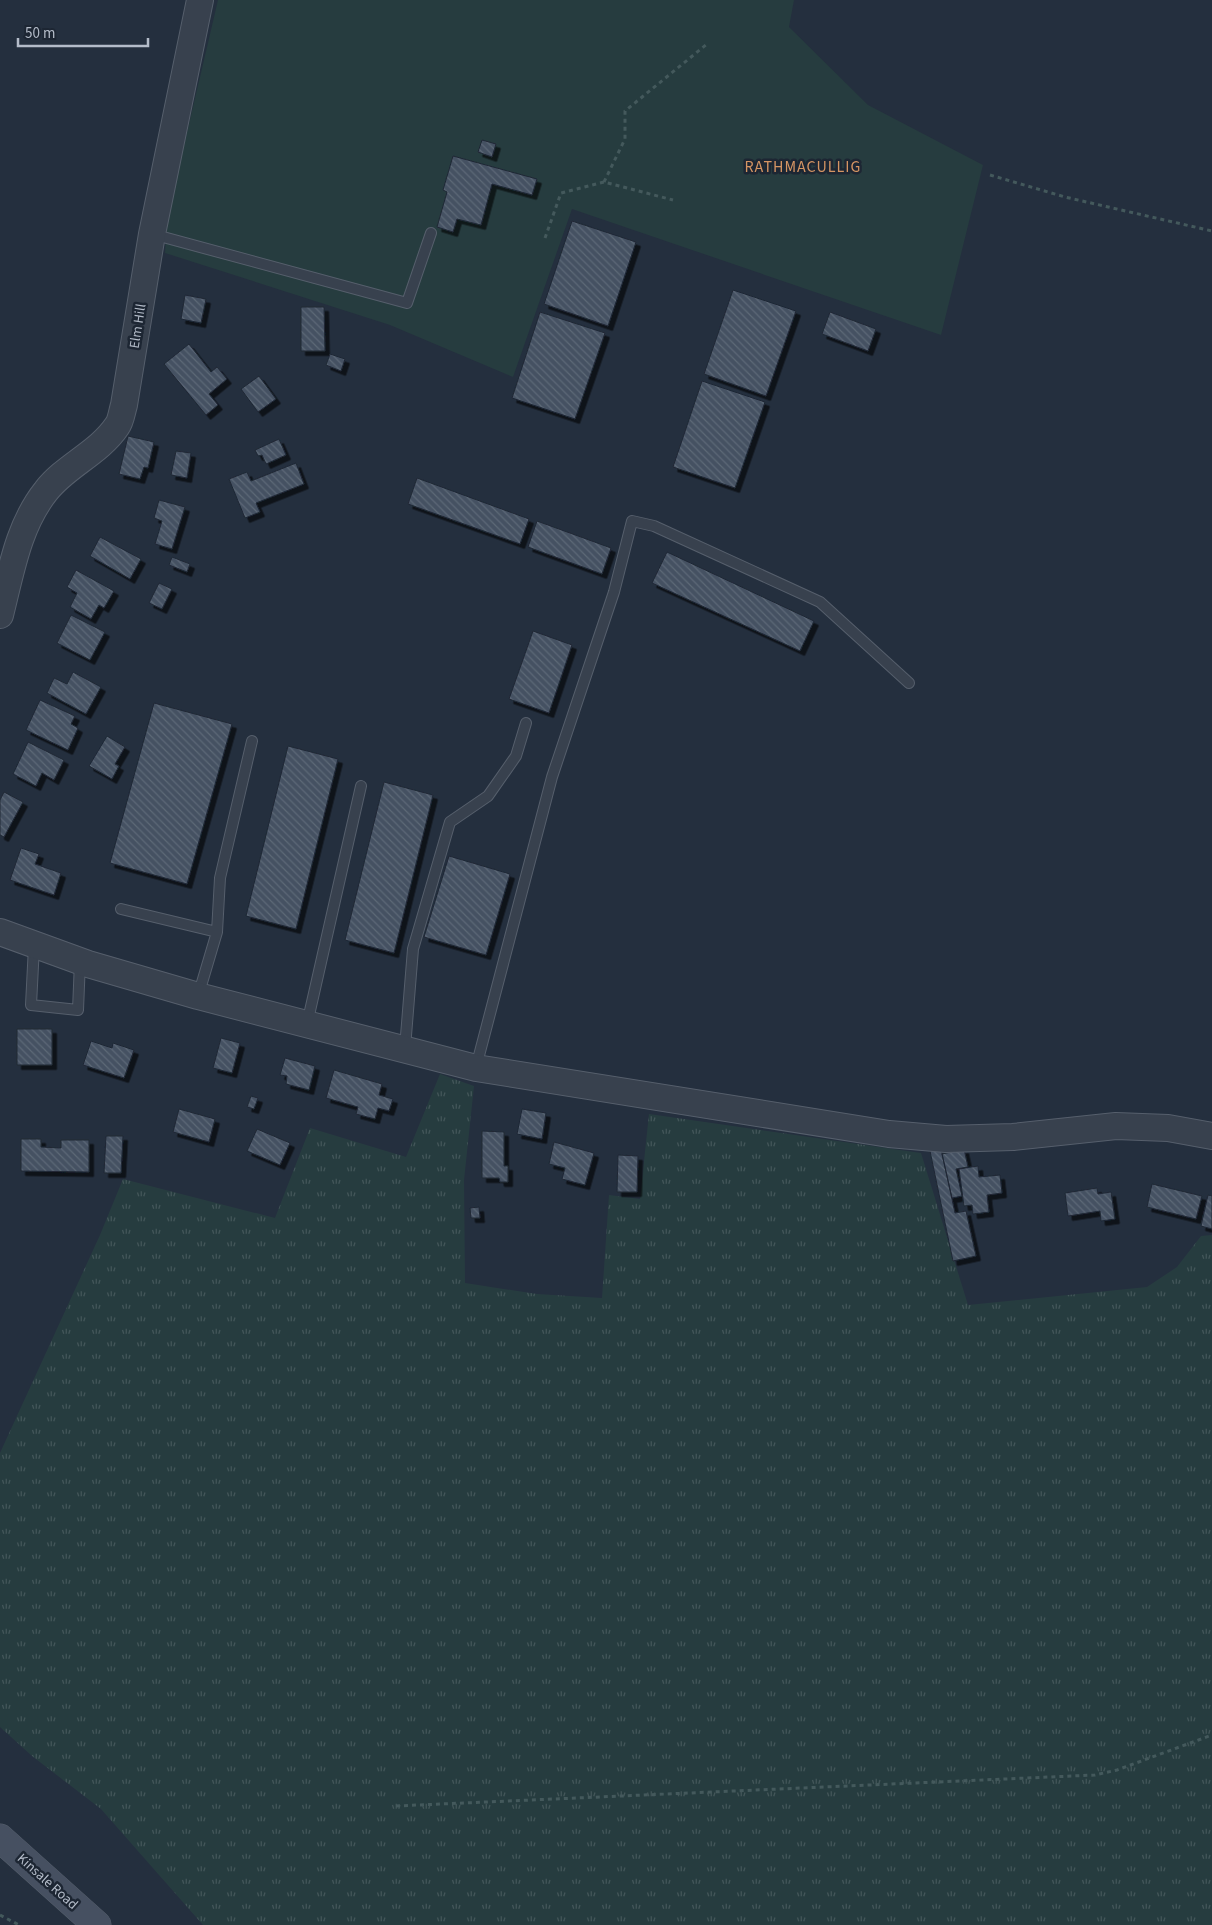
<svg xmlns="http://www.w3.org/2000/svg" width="1212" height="1925" viewBox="0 0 1212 1925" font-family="'Source Sans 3',sans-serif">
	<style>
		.grass { fill: url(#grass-tufts) }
		.pitch { fill: #263c3f }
		.building { fill: url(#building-back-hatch); stroke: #1f2835; filter: url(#shadow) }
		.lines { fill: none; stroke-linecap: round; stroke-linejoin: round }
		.service-casing { stroke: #565f6c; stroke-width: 12 }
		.tertiary-casing { stroke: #565f6c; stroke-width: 28 }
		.secondary-casing { stroke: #565f6c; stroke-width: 29 }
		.path { stroke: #44595c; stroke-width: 3; stroke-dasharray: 4 4; stroke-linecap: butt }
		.service { stroke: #38414e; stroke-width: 10 }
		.tertiary { stroke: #38414e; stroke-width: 26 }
		.secondary { stroke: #465061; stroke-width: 28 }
		.labels { text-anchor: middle; stroke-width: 5; stroke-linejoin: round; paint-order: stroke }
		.street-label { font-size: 14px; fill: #b4bcc9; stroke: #1d2633 }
		.quarter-label { font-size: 16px; letter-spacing: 1px; fill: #d59563; stroke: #1d2633 }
	</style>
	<defs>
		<pattern id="grass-tufts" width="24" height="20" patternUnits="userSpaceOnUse" patternTransform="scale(1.25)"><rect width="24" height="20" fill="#263c3f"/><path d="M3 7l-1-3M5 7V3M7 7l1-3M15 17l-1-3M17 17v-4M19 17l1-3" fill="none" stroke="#435659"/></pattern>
		<pattern id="building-back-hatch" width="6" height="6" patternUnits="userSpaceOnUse" patternTransform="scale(1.25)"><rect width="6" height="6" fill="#455162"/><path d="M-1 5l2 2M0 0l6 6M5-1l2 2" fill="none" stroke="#5d6877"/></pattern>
		<filter id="shadow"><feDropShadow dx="4.5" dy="4.5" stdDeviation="0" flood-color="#0009"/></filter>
	</defs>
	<rect width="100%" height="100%" fill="#242f3e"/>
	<path class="grass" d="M440,1074l34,12 -10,94 1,103 72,11 65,4 7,-103 31,4 9,-85 272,39 47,152 179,-18 30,-20 24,-31 11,-1v690h-1009l-102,-116 -69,-53 -32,-29v-274l100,-218 23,-56 152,39 35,-90 96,29z"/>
	<path class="pitch" d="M218,0h576l-5,27 79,78 115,60 -42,170 -369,-126 -59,168 -123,-52 -225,-72 2,-35z"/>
	<path class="building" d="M482,140l14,4 -4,13 -14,-5z
		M453,156l84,23 -5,16 -40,-11 -11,41 -24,-6 -4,13 -16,-5 10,-35 -4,-2z
		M572,221l64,21 -28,84 -64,-22z
		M733,290l63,21 -30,85 -62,-22z
		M185,295l21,4 -5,24 -20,-4z
		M301,307h23l1,44h-24z
		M540,312l65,21 -30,86 -63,-21z
		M830,312l46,17 -8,22 -46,-17z
		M189,344l22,28 6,-5 10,12 -18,15 9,11 -12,10 -42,-51z
		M330,354l15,5 -4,12 -15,-6z
		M259,376l17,23 -18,13 -17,-23z
		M702,381l63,21 -30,86 -62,-21z
		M128,436l26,6 -6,26 -4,-1 -4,12 -21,-5z
		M279,439l7,16 -20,9 -4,-9 -4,1 -3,-6z
		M176,451l15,2 -4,25 -16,-3z
		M296,463l8,21 -48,19 4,9 -15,6 -16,-39 18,-7 4,9z
		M417,478l112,41 -9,25 -112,-40z
		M159,500l26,7 -13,42 -17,-5 7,-23 -8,-3z
		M537,521l74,27 -9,26 -74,-27z
		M100,537l41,22 -11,20 -40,-23z
		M667,552l147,69 -14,30 -148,-68z
		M172,557l18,7 -3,8 -18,-7z
		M76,570l38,21 -10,17 -5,-3 -8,14 -21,-12 7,-14 -10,-6z
		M159,583l13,6 -10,20 -13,-6z
		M71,615l34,17 -15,28 -33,-17z
		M533,631l39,14 -23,68 -40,-14z
		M73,672l28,15 -15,27 -39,-21 7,-15 13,6z
		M40,700l35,16 -4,8 7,4 -10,22 -42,-20z
		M154,703l78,21 -45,160 -77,-21z
		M107,736l18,11 -10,17 4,2 -7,13 -23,-13z
		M28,742l36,18 -10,20 -12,-7 -6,13 -23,-12z
		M288,746l50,13 -42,170 -50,-13z
		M384,782l49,13 -39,158 -49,-13z
		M4,792l19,10 -19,35 -4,-2v-35z
		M21,848l18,6 -4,10 26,9 -7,22 -44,-15z
		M449,856l61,18 -24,81 -62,-18z
		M17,1029h35v36h-35z
		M221,1038l19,5 -8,30 -19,-5z
		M91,1041l21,7 1,-5 21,7 -10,28 -41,-13z
		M285,1058l30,8 -6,24 -23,-6 1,-8 -7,-1z
		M334,1070l48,14 -3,11 14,4 -4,12 -11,-3 -3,11 -19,-5 2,-7 -32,-9z
		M251,1096l7,2 -4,11 -7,-2z
		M179,1109l36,10 -6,23 -36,-10z
		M522,1109l24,4 -4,26 -25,-5z
		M257,1129l33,14 -10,22 -33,-14z
		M482,1131l22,1v34h4v16h-8l-1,-4h-17z
		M106,1136h17l-2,37h-17z
		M21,1139h20v8l20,1v-8h28v32l-68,-1z
		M554,1142l40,11 -9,32 -23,-6 3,-11 -16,-4z
		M941,1149l14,64 11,-2 10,45 -23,5 -23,-110z
		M964,1149l4,18 -12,2 6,27 -10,2 -10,-44z
		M618,1155l20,1 -1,36h-20z
		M978,1166l1,11 21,-2 2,18 -15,2 2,17 -16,2 -1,-9 -8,1 -5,-37z
		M1152,1184l50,12 -6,23 -49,-12z
		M1097,1188l1,6 13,-2 4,27 -14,2 -1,-10 -32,5 -3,-23z
		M1208,1195l4,1v33l-11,-3z
		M479,1207l1,11h-9l-1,-10z"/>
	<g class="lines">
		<g class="service-casing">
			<path id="service" d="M152,234l255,69 24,-70
				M121,909l96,23 -19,64
				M217,932l3,-54 32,-137
				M34,946l-3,59 47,5 2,-49
				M307,1024l54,-238
				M405,1048l8,-99 37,-127 38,-26 28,-40 10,-33
				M476,1067l76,-290 62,-185 18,-71 22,5 166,76 89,81"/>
		</g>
		<g class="tertiary-casing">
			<path id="tertiary" d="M0,615c11,-43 18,-89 46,-124 19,-25 53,-38 71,-65 4,-5 5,-15 7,-21l28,-171 48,-234
				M0,932l88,32 110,32 278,72 413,66 57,5 67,-2 103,-11 52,2 44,8"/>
		</g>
		<g class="secondary-casing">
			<path id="secondary" d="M0,1838l97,87"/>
		</g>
		<path class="path" d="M990,175l75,22 147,34
			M604,182l21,-43v-28l82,-67
			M545,238l16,-45 43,-11 69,18
			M396,1806l699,-31 22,-5 95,-35
			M0,1915l19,10"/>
		<use href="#service" class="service"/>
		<use href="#tertiary" class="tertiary"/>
		<use href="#secondary" class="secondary"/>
	</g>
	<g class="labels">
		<g class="street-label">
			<text transform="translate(137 326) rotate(-81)" y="5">Elm Hill</text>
			<text transform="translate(48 1881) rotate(42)" y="5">Kinsale Road</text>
		</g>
		<g class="quarter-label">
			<text x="803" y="172">RATHMACULLIG</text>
		</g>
	</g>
	<path d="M18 38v8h130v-8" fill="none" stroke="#b4bcc9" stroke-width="2.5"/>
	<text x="25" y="38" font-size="15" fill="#b4bcc9" stroke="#1d2633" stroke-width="4" paint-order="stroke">50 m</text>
</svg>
